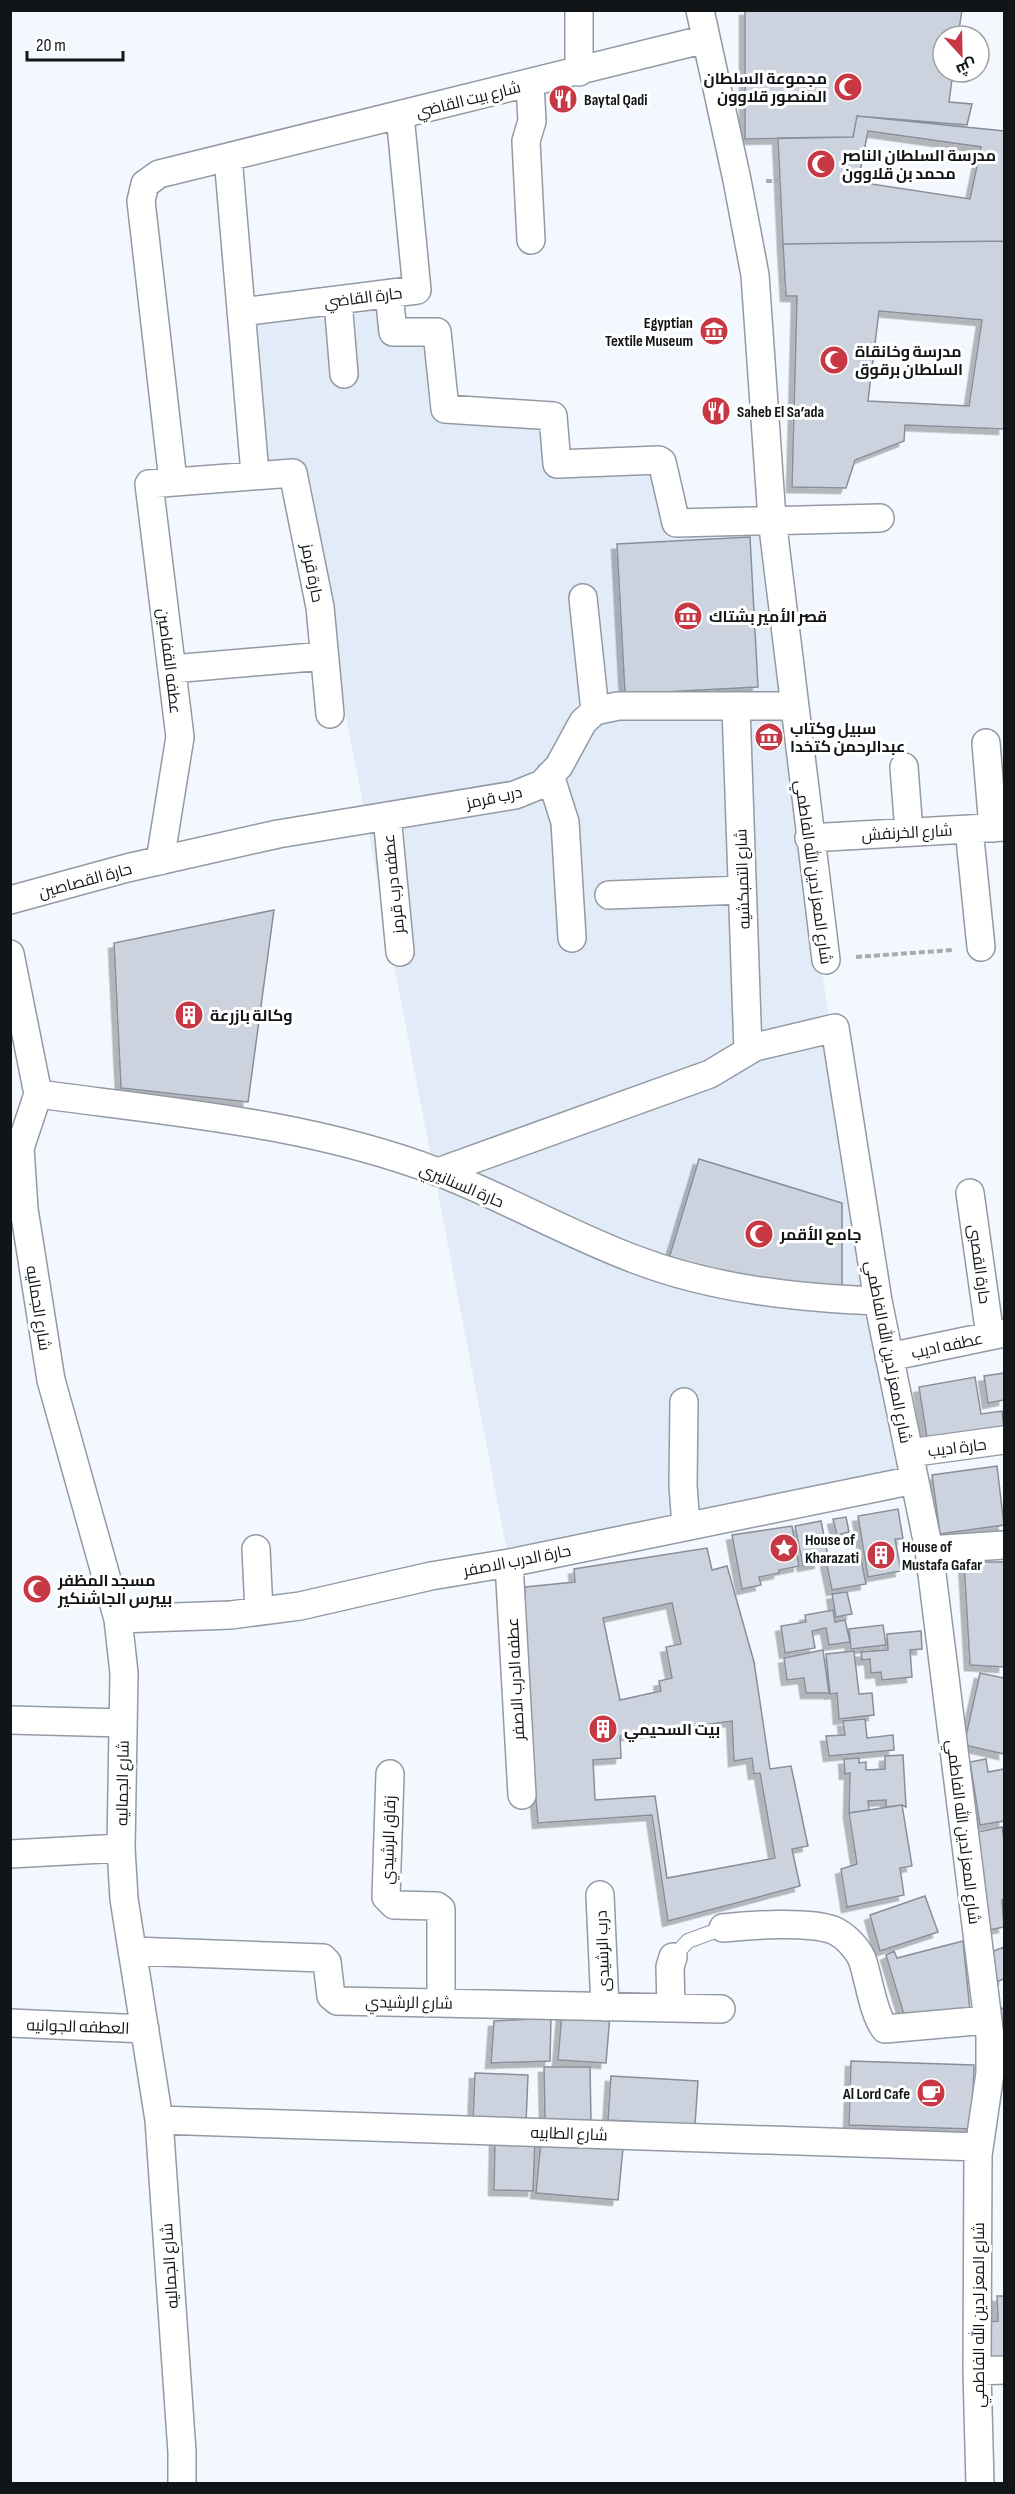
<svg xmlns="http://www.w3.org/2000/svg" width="1015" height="2494" viewBox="0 0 1015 2494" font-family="'Sofia Sans Condensed',Cairo,sans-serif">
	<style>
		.built { fill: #e2ecf9 }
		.building { fill: #ccd3df; stroke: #888f99; stroke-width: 1.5; fill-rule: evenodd; filter: url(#shadow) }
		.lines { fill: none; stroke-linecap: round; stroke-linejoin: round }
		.service-casing { stroke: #939aa4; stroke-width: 16 }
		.minor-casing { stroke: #939aa4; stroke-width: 30 }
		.path { stroke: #a8acb1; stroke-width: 4; stroke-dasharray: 6 3; stroke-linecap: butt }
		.service { stroke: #fff; stroke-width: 14 }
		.minor { stroke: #fff; stroke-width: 27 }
		.labels { text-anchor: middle; stroke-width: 6; stroke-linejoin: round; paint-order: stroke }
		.poi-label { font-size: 16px; font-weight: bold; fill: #121518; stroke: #fff; text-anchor: start }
		.street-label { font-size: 16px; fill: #121518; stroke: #fff }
	</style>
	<defs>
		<filter id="shadow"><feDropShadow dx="-5.5" dy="5.5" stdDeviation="0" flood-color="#0004"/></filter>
	</defs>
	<rect width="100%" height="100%" fill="#f3f7fe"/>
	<path class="built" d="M395,301l1,28h46l6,78 108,4 2,49 107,-2 17,62 79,-6 38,303 66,441 40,216 -396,88 -211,-1095 -37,-2 -16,-148z"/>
	<path class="building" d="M745,10h217l-4,26h-15v36h10l-4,30 23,2 -5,21 -110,-9 -4,21 -108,2z
		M857,116l147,15v110l-221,3 -5,-106 75,-1zM868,131l113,16 -11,52 -112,-17z
		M1004,241v188l-99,-4 -1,16 -49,19 -9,28 -54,-1 5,-191h-11l-3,-52zM879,311l103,9 -13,86 -101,-5z
		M750,537l8,150 -133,7 -8,-150z
		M274,910l-26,192 -127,-14 -7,-145z
		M699,1159l143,44v91l-175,-29z
		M1004,1373v27l-16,3 -4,-27z
		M975,1377l6,37 21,-3 2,17 -76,16 -9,-57z
		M997,1466l7,59 -64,9 -8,-59z
		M898,1509l5,30h-8l6,32 -33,6 -10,-61z
		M846,1517l3,15 -12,3 -4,-16z
		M821,1521l7,35 -9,1 1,6 -17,3 -8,-40z
		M792,1526l7,40 -20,4v3l-20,4 2,8 -19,4 -10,-54z
		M707,1548l5,22 15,-4 27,96 16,107 21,-3 17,80 -16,3 8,37 -132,35 -16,-106 -114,8 -14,-157 1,-79 50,-5 -1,-13zM672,1603l9,41 -15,3 6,31 -13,3 2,10 -41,9 -17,-82zM732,1721l2,40 18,-3 2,16 6,-1 15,85 -108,20 -12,-82 -60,4 -2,-40 28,-2 -1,-22z
		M860,1554l6,30 -34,6 -6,-29z
		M964,1562h40v105l-34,-2z
		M847,1592l5,22 -16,3 -4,-23z
		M833,1610l2,12 10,-2 5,22 -21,3 -3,-17 -14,3 3,17 -30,5 -4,-27 25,-4 -1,-7z
		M883,1625l3,20 -35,4 -2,-20z
		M921,1631l1,18 -12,1 2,27 -30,3 -1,-8 -10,1 -1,-14 -8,1 -1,-8 27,-2 -1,-16z
		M823,1650l6,43h-23l-2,-15 -17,2 -3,-22z
		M854,1651l5,43 13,-1 2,22 -35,4 -2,-26 -7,1 -4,-40z
		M980,1673l24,5v76l-40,-9z
		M865,1719l2,19 26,-3 1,15 -65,6 -3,-20 19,-1 -2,-14z
		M903,1755l3,52 -4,-2 -16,2v-7l-18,1 1,9 -20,3 1,-40 -5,1 -1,-15 15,-1v5l7,-1v8l19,-1v-13z
		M986,1759l2,13 16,-3v52l-24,4 -10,-63z
		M902,1805l10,61 -12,2 4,27 -57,12 -6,-38 16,-5 -8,-51z
		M1002,1827l2,13v59l-2,1 2,27 -15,3 -21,-96z
		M925,1896l13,36 -58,19 -10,-36z
		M963,1941l8,80 -66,-3 -19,-63 8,-4 3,7z
		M1004,1947v32l-8,3 -10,-28z
		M998,2007l6,2v40l-8,-2z
		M562,2012l48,3 -4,48 -48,-3z
		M551,2018l-1,43 -59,2 3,-42z
		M851,2061l123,4 -2,64 -123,-4z
		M544,2067h46l1,53h-46z
		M475,2073l53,2 -2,48 -53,-3z
		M611,2076l87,5 -3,44 -87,-5z
		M495,2139l40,1 -2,51 -39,-1z
		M541,2141l82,7 -5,52 -82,-7z
		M997,2296h7v68l-17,1 -2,-43 13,-1z"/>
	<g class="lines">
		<g class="service-casing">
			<path id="service" d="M673,1957l15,-16 35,-13"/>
		</g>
		<g class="minor-casing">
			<path id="minor" d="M700,10l37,170 18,95 17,244 54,441
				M579,72v-62
				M530,84l2,37 -6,20 5,99
				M228,157l27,317
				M389,294l4,38h44l8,77 108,7 4,48 102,-4 3,2 14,61 204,-5
				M338,301l6,73
				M241,312l176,-22 -17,-175
				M173,481l-32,-280 4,-17 14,-10 547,-135
				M583,598l12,113
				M172,669l152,-13
				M736,707l12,344
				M986,743l7,85
				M904,767l5,65
				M550,775l15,47 7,116
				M387,816l13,136
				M969,829l12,118
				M809,838l195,-11
				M160,861l20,-124 -31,-253 144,-11 27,134 10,107
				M609,895l133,-5
				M10,900l117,-32 151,-34 237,-39 27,-11 17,-18 24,-44 12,-11 23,-5h174
				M10,954l28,140
				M38,1094l-18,54 4,61 27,171 67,239 6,54 -3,175 3,51 35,221 23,332v32
				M38,1094c134,18 272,29 400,78 68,26 131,63 199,88 76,29 160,38 241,41
				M438,1172l272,-98 45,-27 80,-19 43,273 51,249 61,487v36l-12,82 -1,216 3,113
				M970,1193l20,143
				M889,1357l115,-24
				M684,1402l-1,83 3,41
				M909,1453l95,-13
				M256,1549l3,62
				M929,1550l75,-5
				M509,1563l13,232
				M118,1619l113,-4 69,-9 131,-30 78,-13 405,-83
				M10,1720l112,3
				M390,1774l-4,123 8,8 43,1 4,3v94
				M10,1854l111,-6
				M600,1895l5,112
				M723,1928c26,-3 86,-7 110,2 12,5 24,18 29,29 7,20 11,55 23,70l102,-9
				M132,1951l191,7 4,4 4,34 6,5 384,8
				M671,2008l-1,-41 3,-10
				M10,2023l135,6
				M159,2120l820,27
				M977,2371l27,-1"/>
		</g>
		<path class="path" d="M766,181h14
			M856,957l97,-7"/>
		<use href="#service" class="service"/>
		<use href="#minor" class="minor"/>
	</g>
	<defs>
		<g id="mosque-disc" transform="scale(1.5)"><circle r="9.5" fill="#c73744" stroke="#fff"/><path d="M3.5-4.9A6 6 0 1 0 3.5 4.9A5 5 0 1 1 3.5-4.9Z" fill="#fff"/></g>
		<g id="restaurant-disc" transform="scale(1.5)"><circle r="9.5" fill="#c73744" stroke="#fff"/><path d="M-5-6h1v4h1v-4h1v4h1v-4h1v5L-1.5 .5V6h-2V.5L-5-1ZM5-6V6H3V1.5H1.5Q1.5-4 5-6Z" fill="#fff"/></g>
		<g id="museum-disc" transform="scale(1.5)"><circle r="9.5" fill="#c73744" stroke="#fff"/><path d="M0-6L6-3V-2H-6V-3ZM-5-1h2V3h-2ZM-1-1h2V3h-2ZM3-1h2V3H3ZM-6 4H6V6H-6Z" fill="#fff"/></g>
		<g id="building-disc" transform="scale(1.5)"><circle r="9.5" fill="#c73744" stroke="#fff"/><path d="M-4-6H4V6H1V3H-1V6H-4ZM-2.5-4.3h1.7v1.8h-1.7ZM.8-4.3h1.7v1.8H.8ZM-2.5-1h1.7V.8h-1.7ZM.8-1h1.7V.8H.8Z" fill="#fff"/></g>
		<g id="sight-disc" transform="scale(1.5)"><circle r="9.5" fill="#c73744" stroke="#fff"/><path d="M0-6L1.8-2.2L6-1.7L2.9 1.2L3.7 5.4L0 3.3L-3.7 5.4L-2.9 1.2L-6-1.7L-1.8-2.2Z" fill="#fff"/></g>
		<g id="cafe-disc" transform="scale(1.5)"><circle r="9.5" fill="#c73744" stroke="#fff"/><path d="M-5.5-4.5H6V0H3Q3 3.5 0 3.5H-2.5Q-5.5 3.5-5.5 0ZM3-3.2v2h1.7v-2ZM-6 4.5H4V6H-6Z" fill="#fff"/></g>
	</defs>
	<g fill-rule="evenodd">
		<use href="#mosque-disc" x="848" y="87"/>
		<use href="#restaurant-disc" x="563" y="99"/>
		<use href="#mosque-disc" x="821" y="164"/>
		<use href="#museum-disc" x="714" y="331"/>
		<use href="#mosque-disc" x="834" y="360"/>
		<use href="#restaurant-disc" x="716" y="411"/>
		<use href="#museum-disc" x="688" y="616"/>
		<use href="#museum-disc" x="769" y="737"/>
		<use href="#building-disc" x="189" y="1015"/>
		<use href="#mosque-disc" x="759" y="1234"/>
		<use href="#sight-disc" x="784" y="1548"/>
		<use href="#building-disc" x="881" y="1555"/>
		<use href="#mosque-disc" x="37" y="1589"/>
		<use href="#building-disc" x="603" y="1729"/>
		<use href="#cafe-disc" x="931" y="2093"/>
	</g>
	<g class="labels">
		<g class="poi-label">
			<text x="827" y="84" text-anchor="end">مجموعة السلطان<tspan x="827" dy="18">المنصور قلاوون</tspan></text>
			<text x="584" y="105">Baytal Qadi</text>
			<text x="842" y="161">مدرسة السلطان الناصر<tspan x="842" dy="18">محمد بن قلاوون</tspan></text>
			<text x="693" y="328" text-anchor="end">Egyptian<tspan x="693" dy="18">Textile Museum</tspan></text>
			<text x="855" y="357">مدرسة وخانقاة<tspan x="855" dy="18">السلطان برقوق</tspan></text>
			<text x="737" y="417">Saheb El Sa’ada</text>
			<text x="709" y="622">قصر الأمير بشتاك</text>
			<text x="790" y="734">سبيل وكتاب<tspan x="790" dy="18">عبدالرحمن كتخدا</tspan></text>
			<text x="210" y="1021">وكالة بازرعة</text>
			<text x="780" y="1240">جامع الأقمر</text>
			<text x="805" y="1545">House of<tspan x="805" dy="18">Kharazati</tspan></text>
			<text x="902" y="1552">House of<tspan x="902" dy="18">Mustafa Gafar</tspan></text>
			<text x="58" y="1586">مسجد المظفر<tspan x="58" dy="18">بيبرس الجاشنكير</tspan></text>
			<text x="624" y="1735">بيت السحيمي</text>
			<text x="910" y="2099" text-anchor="end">Al Lord Cafe</text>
		</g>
		<g class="street-label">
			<text transform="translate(468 99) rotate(-14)" y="6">شارع بيت القاضي</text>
			<text transform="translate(363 297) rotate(-7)" y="6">حارة القاضي</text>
			<text transform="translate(313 573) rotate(79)" y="6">حارة قرمز</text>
			<text transform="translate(170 661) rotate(83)" y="6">عطفه القفاصين</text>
			<text transform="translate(494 797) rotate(-12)" y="6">درب قرمز</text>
			<text transform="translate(907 832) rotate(-3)" y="6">شارع الخرنفش</text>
			<text transform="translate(814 872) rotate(82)" y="6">شارع المعز لدين الله الفاطمي</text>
			<text transform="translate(742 879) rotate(-92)" y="6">شارع التمبكشيه</text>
			<text transform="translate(85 880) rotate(-15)" y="6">حارة القصاصين</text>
			<text transform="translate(393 884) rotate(-96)" y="6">عطفه درب قرمز</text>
			<text transform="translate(462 1185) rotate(23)" y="6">حارة السنانيري</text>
			<text transform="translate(980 1264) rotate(82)" y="6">حارة القصبى</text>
			<text transform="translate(39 1308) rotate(81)" y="6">شارع الجماليه</text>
			<text transform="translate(947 1345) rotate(-12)" y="6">عطفه اديب</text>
			<text transform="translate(889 1352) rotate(79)" y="6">شارع المعز لدين الله الفاطمي</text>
			<text transform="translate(957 1447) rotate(-7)" y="6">حارة اديب</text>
			<text transform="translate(517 1560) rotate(-11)" y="6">حارة الدرب الاصفر</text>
			<text transform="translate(515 1679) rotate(-93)" y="6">عطفه الدرب الاصفر</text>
			<text transform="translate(122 1783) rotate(-89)" y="6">شارع الجماليه</text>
			<text transform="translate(964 1832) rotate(83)" y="6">شارع المعز لدين الله الفاطمي</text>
			<text transform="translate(388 1840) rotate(-88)" y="6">زقاق الرشيدي</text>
			<text transform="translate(602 1951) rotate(-92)" y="6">درب الرشيدى</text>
			<text transform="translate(409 2002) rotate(1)" y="6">شارع الرشيدي</text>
			<text transform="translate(78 2026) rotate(2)" y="6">العطفه الجوانيه</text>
			<text transform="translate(569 2133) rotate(2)" y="6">شارع الطابيه</text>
			<text transform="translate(169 2266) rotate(-94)" y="6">شارع الجماليه</text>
			<text transform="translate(978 2315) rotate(-90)" y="6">شارع المعز لدين الله الفاطمي</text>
		</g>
	</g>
	<rect width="1015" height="2494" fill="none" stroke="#121518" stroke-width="24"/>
	<g transform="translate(961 54) rotate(158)"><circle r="28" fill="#ffffff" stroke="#a0a1a3" stroke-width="1.5"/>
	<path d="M0-4.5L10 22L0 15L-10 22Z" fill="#c73744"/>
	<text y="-9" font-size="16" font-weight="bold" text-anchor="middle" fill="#121518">ش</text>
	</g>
	<path d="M27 51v9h96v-9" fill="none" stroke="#121518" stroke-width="3"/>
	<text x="36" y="51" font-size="18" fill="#121518" stroke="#ffffff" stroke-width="4.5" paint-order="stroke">20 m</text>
</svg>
